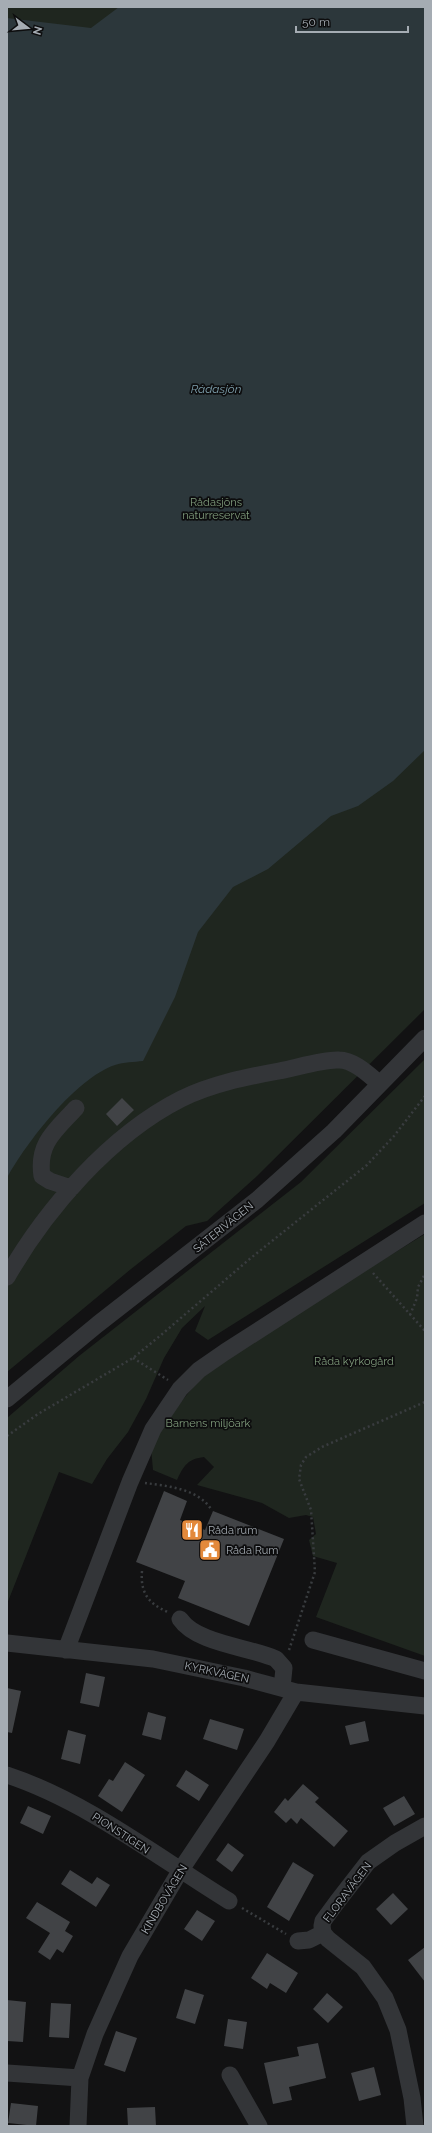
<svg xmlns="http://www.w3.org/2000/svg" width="432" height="2133" viewBox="0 0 432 2133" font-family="Raleway,sans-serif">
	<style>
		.green { fill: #1f261f }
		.water { fill: #2c373b }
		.building { fill: #414346 }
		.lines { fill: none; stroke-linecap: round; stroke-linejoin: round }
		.path { stroke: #393c3f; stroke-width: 2.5; stroke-dasharray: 2 3; stroke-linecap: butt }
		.minor { stroke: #333538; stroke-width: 17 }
		.labels { text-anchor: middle; stroke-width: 3.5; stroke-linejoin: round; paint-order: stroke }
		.park-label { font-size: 11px; fill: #819d7d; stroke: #0d0d0e }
		.street-label { font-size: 11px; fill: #a5acb3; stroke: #0d0d0e }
		.poi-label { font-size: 11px; fill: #a5acb3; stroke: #0d0d0e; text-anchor: start }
		.water-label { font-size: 12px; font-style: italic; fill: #7e9fac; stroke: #0d0d0e }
	</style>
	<rect width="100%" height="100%" fill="#121213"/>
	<path class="green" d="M7,7h418v1002l-169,168 -49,44 -21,5 -55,43 -124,103z
		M425,1059v144l-217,137 -13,-9 10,-25 -23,22 -18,30 -18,41 -18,33 -21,27 -15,25 -33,-12 -52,132v-186l72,-62 222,-174z
		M425,1234v422l-109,-39 21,-54 -24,-7 -4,-16 7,-6 -3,-17 -7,-2 -17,3 -27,-15 -65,-18 17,-18 -10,-10c-16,2 -20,8 -27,23l-24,-10 -2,-22 4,-15 45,-54 29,-25z"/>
	<path class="water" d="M119,7h306v743l-32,31 -35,25 -27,10 -63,53 -35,18 -35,45 -23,65 -32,64c-9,1 -19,1 -28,4 -39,13 -89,78 -108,113v-1160l84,10z"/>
	<path class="building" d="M122,1098l12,12 -17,16 -11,-12z
		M164,1491l23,10 -7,19 25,10 8,-19 71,28 -35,87 -71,-28 7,-17 -49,-19z
		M86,1673l19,4 -6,30 -19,-4z
		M7,1688l14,3 -9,42 -5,-1z
		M148,1712l18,5 -5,23 -19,-5z
		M210,1719l34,10 -7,21 -34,-11z
		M365,1721l4,20 -19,4 -5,-19z
		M68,1730l18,5 -6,29 -19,-5z
		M125,1762l20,13 -23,37 -24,-16 11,-17 4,2z
		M186,1770l23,15 -10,16 -23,-15z
		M303,1784l16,14 -4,4 33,29 -14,16 -33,-29 -4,6 -6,-6 -5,5 -12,-11 11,-14 3,3z
		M404,1796l11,18 -21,12 -11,-18z
		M28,1806l23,10 -8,18 -23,-11z
		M228,1843l16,12 -12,17 -16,-12z
		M293,1862l21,13 -25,46 -22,-14z
		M70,1870l22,14 5,-7 13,8 -14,22 -35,-23z
		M393,1893l15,16 -17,16 -15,-16z
		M37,1902l33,20 -5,9 8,5 -10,17 -6,-4 -7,11 -12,-8 12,-19 -24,-15z
		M197,1910l18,11 -13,20 -18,-12z
		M425,1947v35l-17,-22z
		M267,1953l31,20 -12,20 -16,-10 -3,6 -16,-11z
		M185,1989l19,6 -9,29 -19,-6z
		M327,1993l16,14 -15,16 -15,-14z
		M7,2000l19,2 -3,40 -16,-1z
		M51,2003l20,1 -2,34 -20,-1z
		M228,2019l19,3 -4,27 -19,-3z
		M116,2031l21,7 -12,34 -21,-7z
		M318,2043l8,35 -37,9 3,13 -19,4 -9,-41 35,-7 -2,-9z
		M374,2067l7,28 -22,6 -8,-28z
		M11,2103l27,3 -2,20 -28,-3z
		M155,2107l1,19h-28l-1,-18z"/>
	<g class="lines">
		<path class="path" d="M373,1273l52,58
			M410,1315l7,-17 1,-11 7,-13
			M133,1358l35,22
			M7,1436l31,-22 95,-56 28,-23 91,-78 115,-92 27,-29 31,-40
			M145,1483c23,3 53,6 66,26
			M142,1571c-2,22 7,33 26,41
			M289,1650l26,-78 -4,-62 -12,-31 2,-14 5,-8 16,-10 103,-45
			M242,1908l44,26"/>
		<path class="minor" d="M71,1188l-21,-7 -8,-5c-5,-33 14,-46 34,-68
			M7,1277c39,-68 103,-142 174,-178 30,-15 65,-22 98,-28 17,-3 44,-12 60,-11 15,0 30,15 41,24
			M7,1399l91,-75 159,-124 77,-69 91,-93
			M180,1619c17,25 70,28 96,40l8,9 -2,20
			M313,1640l112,31
			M7,1643l146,16 91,19 52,14 129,14
			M66,1650l64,-168 23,-53 27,-40 19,-19 26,-18 200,-129
			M7,1775c79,26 152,83 222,126
			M298,1941l11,-1 14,-7
			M7,2073l73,5
			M230,2075l29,51
			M78,2126l2,-48 15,-44 35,-78 50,-85 87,-130 29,-49
			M415,2126l-3,-28 -14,-68 -13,-32 -22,-31 -35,-28 -5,-6 -1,-7 1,-5 14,-19 31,-40 27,-19 30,-17"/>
	</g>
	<defs>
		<g id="restaurant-square" transform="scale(1.15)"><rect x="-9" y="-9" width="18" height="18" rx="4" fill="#e3893b" stroke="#0d0d0e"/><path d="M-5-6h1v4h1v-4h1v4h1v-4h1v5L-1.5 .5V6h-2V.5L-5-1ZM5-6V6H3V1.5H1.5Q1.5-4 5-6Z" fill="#fff"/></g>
		<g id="civic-square" transform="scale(1.15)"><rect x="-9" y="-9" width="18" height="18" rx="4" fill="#e3893b" stroke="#0d0d0e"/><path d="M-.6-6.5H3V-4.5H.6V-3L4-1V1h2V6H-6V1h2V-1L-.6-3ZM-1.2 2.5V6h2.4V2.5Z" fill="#fff"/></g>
	</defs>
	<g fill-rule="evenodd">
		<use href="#restaurant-square" x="192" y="1530"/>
		<use href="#civic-square" x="210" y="1550"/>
	</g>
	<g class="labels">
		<g class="park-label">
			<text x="216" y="506">Rådasjöns<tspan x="216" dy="13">naturreservat</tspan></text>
			<text x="354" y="1365">Råda kyrkogård</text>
			<text x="208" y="1427">Barnens miljöark</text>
		</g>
		<g class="street-label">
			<text transform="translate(223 1227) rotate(-39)" y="4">SÄTERIVÄGEN</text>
			<text transform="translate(217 1672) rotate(12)" y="4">KYRKVÄGEN</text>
			<text transform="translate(121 1833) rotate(33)" y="4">PIONSTIGEN</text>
			<text transform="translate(347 1892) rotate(-53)" y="4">FLORAVÄGEN</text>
			<text transform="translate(164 1899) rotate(-59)" y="4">KINDBOVÄGEN</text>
		</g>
		<g class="poi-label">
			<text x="208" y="1534">Råda rum</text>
			<text x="226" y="1554">Råda Rum</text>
		</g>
		<g class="water-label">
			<text x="216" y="393">Rådasjön</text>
		</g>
	</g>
	<rect width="432" height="2133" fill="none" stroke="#a5acb3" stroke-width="16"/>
	<g transform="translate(28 28) rotate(106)" stroke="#0d0d0e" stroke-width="3" paint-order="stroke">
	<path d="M0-3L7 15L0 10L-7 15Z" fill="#a5acb3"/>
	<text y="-6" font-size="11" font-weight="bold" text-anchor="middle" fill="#a5acb3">N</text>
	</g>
	<path d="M296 26v6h112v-6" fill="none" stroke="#a5acb3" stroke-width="2"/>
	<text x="302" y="26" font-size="12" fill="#a5acb3" stroke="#0d0d0e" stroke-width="3" paint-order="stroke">50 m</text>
</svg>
